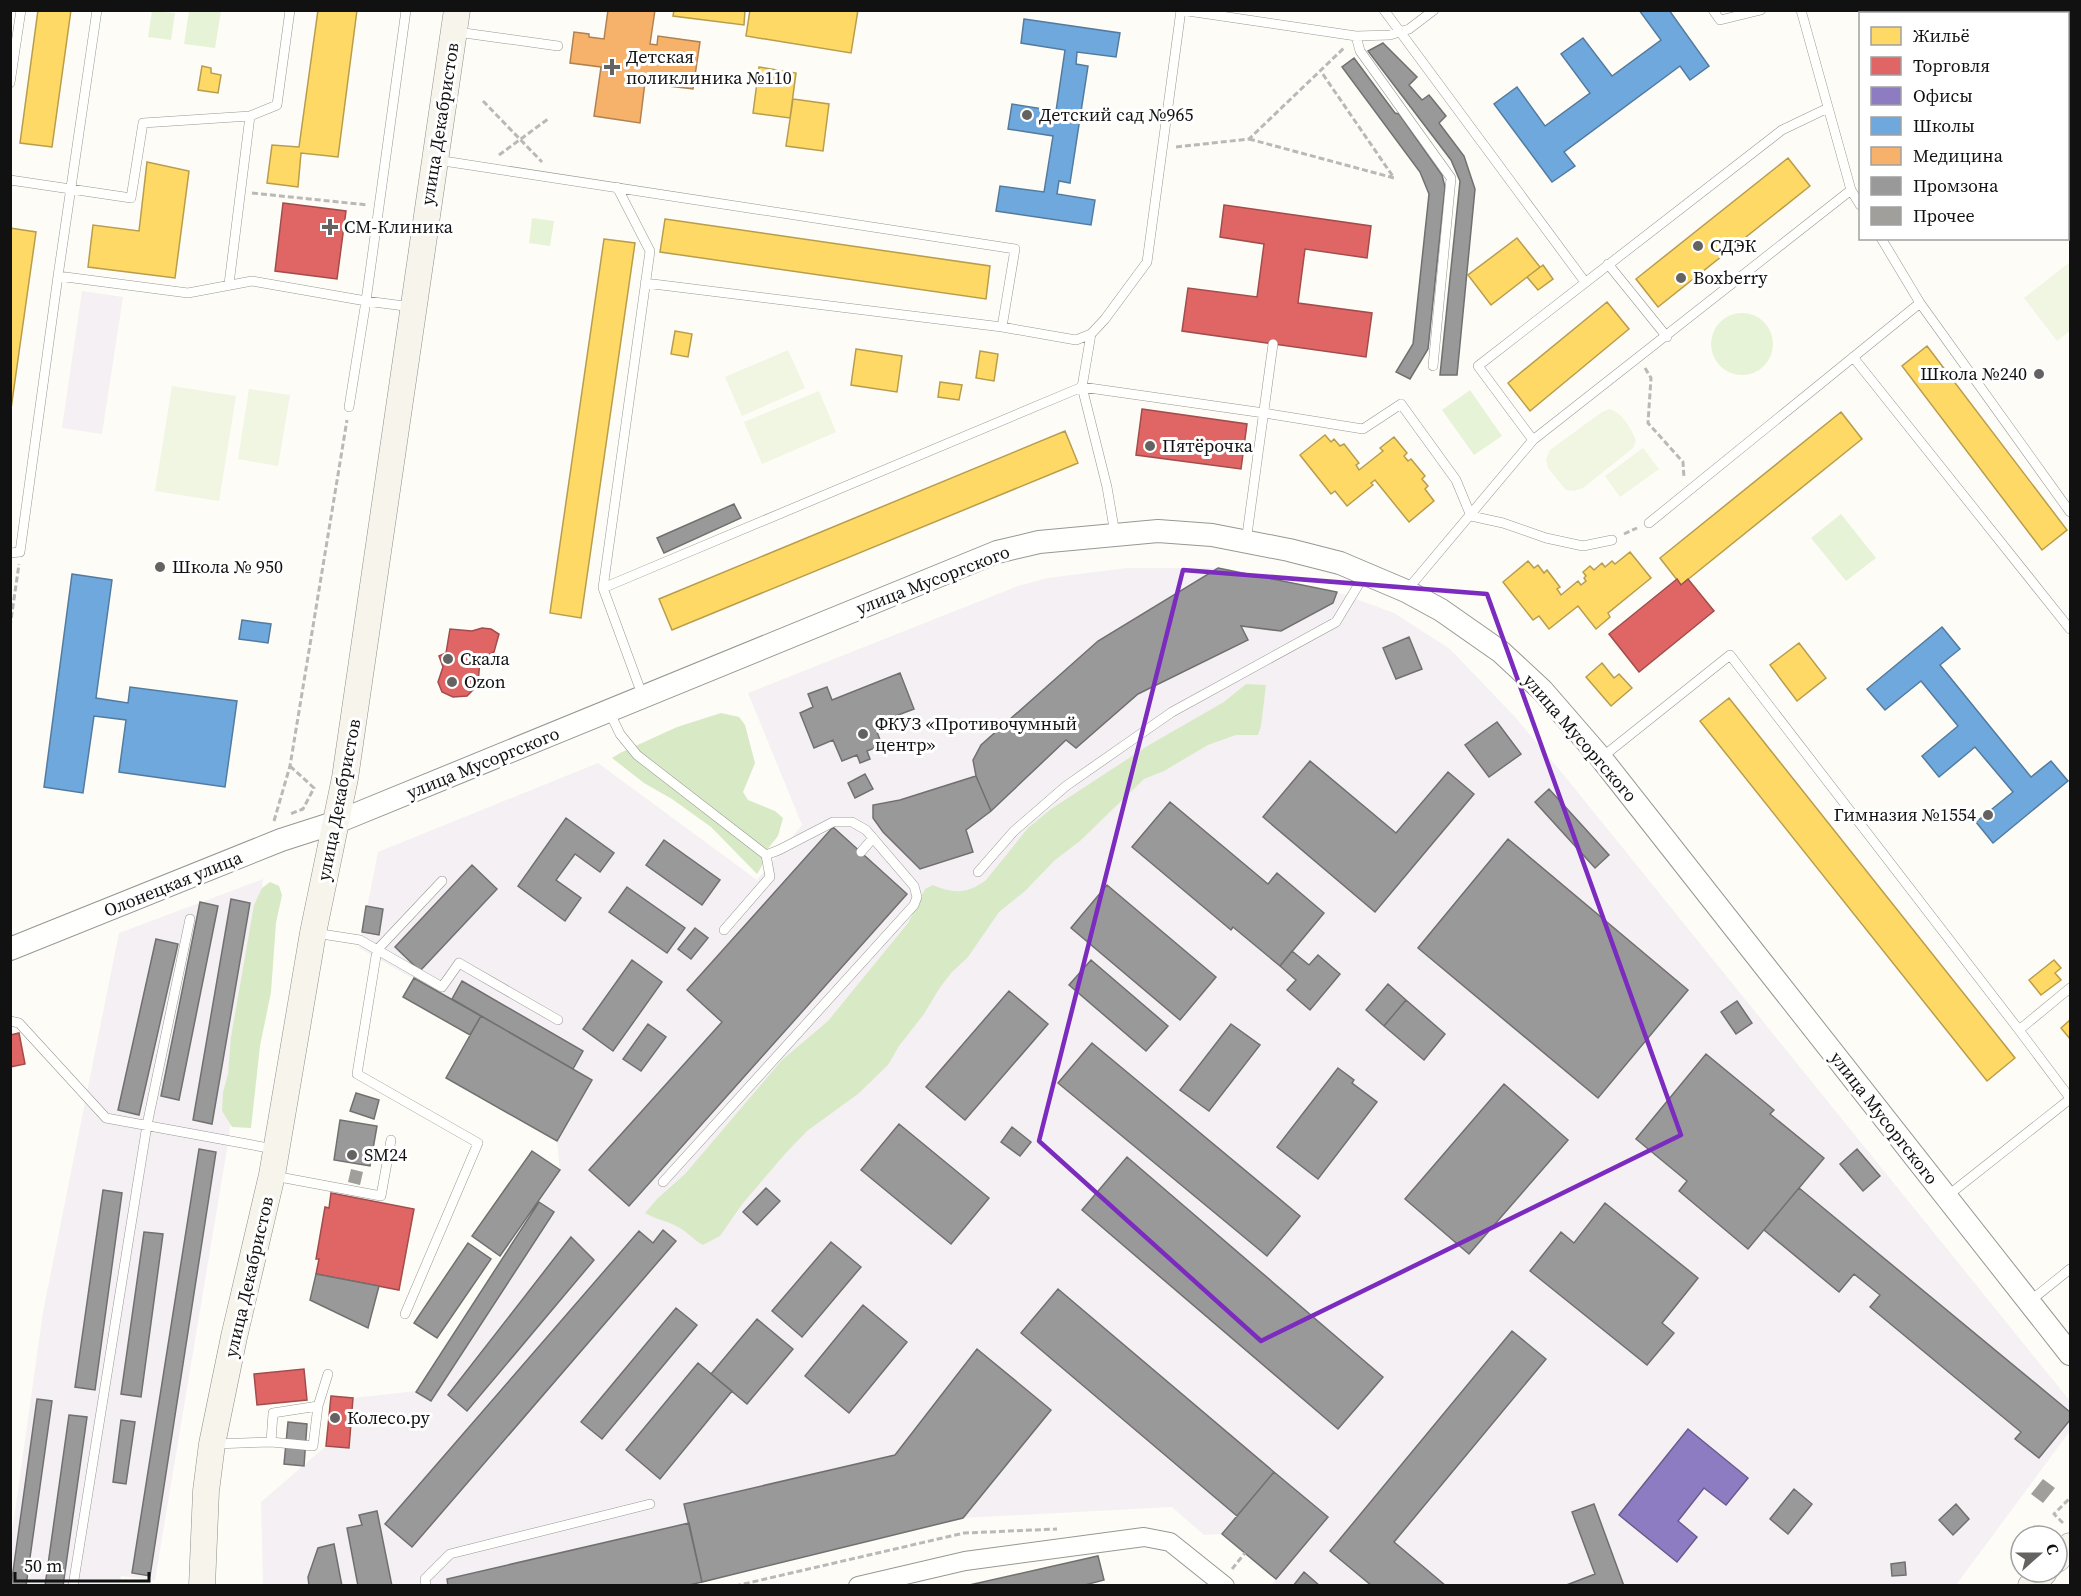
<svg xmlns="http://www.w3.org/2000/svg" width="2081" height="1596" viewBox="0 0 2081 1596" font-family="'Source Serif 4',serif">
	<style>
		.industrial { fill: #f5f0f3 }
		.green { fill: #e7f3d7 }
		.forest { fill: #d8eac5 }
		.pitch { fill: #f0f6e1 }
		.homes { fill: #ffd966; stroke: #b89d4c; stroke-width: 1.5 }
		.shops { fill: #e06666; stroke: #a24c4c; stroke-width: 1.5 }
		.offices { fill: #8e7cc3; stroke: #685c8e; stroke-width: 1.5 }
		.schools { fill: #6fa8dc; stroke: #537b9f; stroke-width: 1.5 }
		.health { fill: #f6b26b; stroke: #b18250; stroke-width: 1.5 }
		.industry { fill: #999; stroke: #707070; stroke-width: 1.5 }
		.building { fill: #a19f9c }
		.lines { fill: none; stroke-linecap: round; stroke-linejoin: round }
		.service-casing { stroke: #979795; stroke-width: 10 }
		.minor-casing { stroke: #979795; stroke-width: 20 }
		.tertiary-casing { stroke: #979795; stroke-width: 24 }
		.secondary-casing { stroke: #8e8d8b; stroke-width: 27 }
		.path { stroke: #b9b9b8; stroke-width: 3; stroke-dasharray: 6 3; stroke-linecap: butt }
		.service { stroke: #fffffe; stroke-width: 9 }
		.minor { stroke: #fffffe; stroke-width: 18 }
		.tertiary { stroke: #fffffe; stroke-width: 22 }
		.secondary { stroke: #f6f4eb; stroke-width: 26 }
		.marked { fill: none; stroke: #7b2cbf; stroke-width: 4.5; stroke-linejoin: round }
		.poi-dot { fill: #646362; stroke: #fff; stroke-width: 2 }
		.labels { text-anchor: middle; stroke-width: 6; stroke-linejoin: round; paint-order: stroke }
		.poi-label { font-size: 18px; fill: #111; stroke: #fff; text-anchor: start }
		.street-label { font-size: 18px; fill: #111; stroke: #fff }
	</style>
	<rect width="100%" height="100%" fill="#fdfcf7"/>
	<path class="industrial" d="M82,291l41,6 -21,137 -40,-6z
		M1127,568h91l119,24 57,21 56,36 65,68 52,62 503,622v30l-114,154h-684l4,-6 -54,-45 -18,1 -32,-28 -209,11 -278,67h-422l-2,-83 65,-56 22,2 5,-50 63,-7 144,-220 -3,-30 35,-61 -233,-132 19,-96 220,-89 159,117 45,-55 -54,-132 270,-107 30,-8z
		M263,879l-36,270 -72,431 -34,-4 -2,9 -108,1v-46l32,-228 76,-379z"/>
	<path class="green" d="M152,11l23,2 -4,27 -23,-3z
		M189,11h32l-6,37 -31,-4z
		M532,218l22,3 -4,25 -21,-3z
		M1711 344a31 31 0 1 1 62 0a31 31 0 1 1-62 0Z
		M1470,390l32,46 -28,19 -32,-45z
		M1841,514l35,44 -30,23 -35,-43z"/>
	<path class="forest" d="M1246,684l20,1 -5,41 -3,9h-22l-28,10 -44,26 -20,8 -64,62 -25,19 -30,31 -26,21 -31,45 -17,16 -12,16 -15,25 -25,32 -11,19 -30,29 -51,37 -22,23 -42,49 -23,33 -17,9c-9,-5 -15,-12 -23,-17 -11,-7 -24,-8 -35,-15l12,-14 28,-25 97,-114 46,-39 80,-98 17,-34 8,-4c20,9 35,9 53,-5l42,-52 23,-19 98,-64 75,-43z
		M721,713l18,4 6,8 10,38 -12,29 5,8 27,11 8,7 -5,18 -12,15 -4,15 -5,8 -46,-47 -39,-28 -28,-16 -32,-25 8,-5 57,-26z
		M270,882l9,4 3,9 -6,28 -5,69 -11,54 -9,82 -19,-1 -10,-16 1,-19 5,-18 3,-37 23,-132 8,-17z"/>
	<path class="pitch" d="M2070,262v69l-13,10 -33,-43z
		M788,350l17,38 -63,28 -17,-39z
		M172,386l64,10 -17,105 -64,-10z
		M249,389l41,6 -12,71 -40,-7z
		M819,391l17,41 -74,32 -18,-42z
		M1610,409c12,4 22,20 26,32l-3,7 -50,40 -9,3 -8,-1 -18,-22 -2,-9 4,-9 52,-38z
		M1643,448l16,21 -39,28 -15,-21z"/>
	<path class="homes" d="M38,10h33l-19,137 -32,-4z
		M318,10h39l-19,147 -37,-4 -3,34 -31,-4 5,-38 27,2z
		M674,10h71l-1,15 -71,-9z
		M750,10h108l-7,43 -105,-17z
		M202,66l9,2v5l10,2 -3,18 -20,-3z
		M759,67l37,6 -6,45 -37,-5z
		M793,99l36,5 -6,47 -37,-5z
		M1788,158l22,28 -152,121 -22,-28z
		M147,162l42,9 -14,107 -87,-11 5,-42 46,6z
		M665,219l325,47 -4,33 -326,-47z
		M10,228l26,4 -26,184z
		M1517,238l23,29 -49,38 -23,-30z
		M604,239l31,4 -54,375 -31,-5z
		M1543,265l10,14 -15,11 -11,-13z
		M1607,302l22,27 -99,82 -22,-28z
		M675,331l17,3 -4,23 -17,-3z
		M1927,346l140,184 -25,20 -140,-184z
		M856,349l46,7 -5,36 -46,-7z
		M980,351l18,3 -4,27 -18,-3z
		M940,382l22,3 -3,15 -21,-3z
		M1841,412l21,27 -181,146 -21,-27z
		M1065,431l13,32 -406,167 -13,-31z
		M1325,435l6,7 3,-3 6,7 4,-2 15,19 -3,2 3,5 24,-19 -3,-3 14,-11 13,16 -3,3 4,5 3,-2 14,17 -3,3 6,7 -3,3 9,12 -25,21 -34,-42 -4,3 2,2 -26,21 -12,-15 -4,3 -31,-39z
		M1630,552l21,26 -43,35 2,4 -14,12 -18,-23 -29,23 -10,-13 -6,4 -30,-38 25,-21 6,7 4,-3 6,8 3,-3 13,17 -3,2 4,6 17,-14 3,4 5,-4 -2,-3 2,-2 -3,-4 7,-6 4,4 8,-7 3,4 7,-6 3,3z
		M1799,643l27,35 -29,23 -27,-36z
		M1602,663l12,15 5,-4 13,14 -21,18 -25,-29z
		M1729,698l286,360 -28,23 -287,-360z
		M2054,960l7,8 -6,5 6,7 -20,15 -12,-15z
		M2070,1020v19l-9,-11z"/>
	<path class="shops" d="M283,203l63,8 -9,68 -62,-8z
		M1224,205l147,21 -4,32 -62,-9 -7,54 74,10 -6,44 -184,-26 6,-43 69,9 7,-53 -44,-7z
		M1142,409l105,15 -6,45 -105,-14z
		M1677,579l4,6 7,-6 26,32 -75,61 -30,-38z
		M482,628l9,1 8,5 -5,18 -14,7 -2,26 -11,11 -14,1 -11,-5 -4,-10 5,-15 -4,-11 7,-3 4,-24 22,2z
		M19,1033l6,31 -15,3v-32z
		M331,1193l83,16 -15,81 -83,-16 3,-15h-3l9,-52 4,1z
		M304,1369l3,31 -50,5 -3,-31z
		M331,1396l22,2 -4,50 -23,-2z"/>
	<path class="offices" d="M1688,1429l60,49 -22,27 -22,-17 -26,33 19,16 -20,25 -58,-47z"/>
	<path class="schools" d="M1639,10h30l40,56 -19,14 -10,-14 -116,86 11,14 -23,16 -58,-78 23,-17 28,39 45,-33 -29,-39 22,-16 29,38 49,-36z
		M1867,10h53l2,4h-53z
		M1990,10h80v59l-2,2v-57h-83z
		M1024,19l96,14 -4,24 -39,-5 -1,12 12,2 -18,117 -11,-2 -2,13 38,6 -4,25 -95,-14 4,-25 44,6 9,-56 -45,-7 4,-25 44,7 9,-61 -44,-7z
		M72,574l40,6 -16,118 32,5 2,-16 107,14 -12,86 -106,-15 7,-52 -32,-4 -11,77 -39,-6z
		M242,620l29,4 -3,19 -29,-4z
		M1942,627l18,22 -20,16 91,112 20,-16 17,20 -75,62 -17,-21 37,-30 -38,-45 -36,30 -17,-21 36,-30 -37,-45 -36,29 -18,-21z"/>
	<path class="health" d="M608,10h47l-5,34 7,1 1,-9 42,6 -7,47 -41,-5 1,-10h-7l-6,49 -46,-7 7,-49 -31,-4 4,-31 15,2v3l15,2z"/>
	<path class="industry" d="M1383,43l34,34 -8,8 13,15 7,-5 17,21 -7,7 25,33 11,33 -18,186h-17l20,-194 -9,-21 -83,-109z
		M1354,58l41,55 4,1 43,61 3,12 -17,162 -18,30 -14,-7 17,-28 16,-150 -9,-22 -78,-105z
		M734,504l7,14 -77,35 -7,-15z
		M1218,568l119,24 -4,11 -52,28 -40,-5 7,14 -110,54 -62,54 -10,-8 -75,71 -15,-35 -3,-16 8,-15 117,-104z
		M1409,637l13,32 -26,10 -13,-31z
		M900,673l14,36 -40,15 8,21 -15,6 3,8 -10,4 -3,-8 -15,6 -9,-21 -19,8 -14,-35 13,-6 -5,-13 19,-7 5,13z
		M1497,722l24,32 -32,23 -24,-32z
		M1310,761l86,72 52,-61 26,22 -99,118 -112,-95z
		M865,774l8,15 -18,9 -7,-15z
		M976,776l15,35 -25,19 7,22 -53,17 -37,-37 -10,-14v-13l27,-5z
		M1549,789l60,66 -14,13 -60,-66z
		M1170,802l98,82 9,-11 47,40 -44,53 -47,-39 -2,3 -99,-83z
		M566,818l48,35 -14,19 -25,-18 -19,26 25,18 -16,23 -47,-35z
		M833,827l74,67 -278,312 -40,-36 133,-148 -35,-32z
		M1508,839l180,151 -90,108 -180,-150z
		M664,840l56,40 -18,25 -56,-40z
		M472,865l25,24 -77,82 -25,-24z
		M1107,885l109,92 -36,43 -109,-92z
		M627,887l58,41 -18,25 -58,-41z
		M231,899l19,4 -38,221 -19,-4z
		M200,902l18,4 -39,194 -18,-4z
		M366,906l17,3 -4,26 -17,-3z
		M695,928l13,10 -17,21 -13,-10z
		M156,939l22,5 -39,171 -21,-5z
		M1292,951l17,14 9,-10 22,19 -30,36 -23,-20 9,-10 -16,-14z
		M632,960l30,22 -49,69 -30,-22z
		M1091,960l77,66 -22,25 -77,-66z
		M414,978l67,38 -11,19 -67,-38z
		M462,981l121,70 -10,18 -121,-70z
		M1388,984l18,16 -22,26 -18,-16z
		M1009,991l39,33 -83,96 -39,-33z
		M1406,1000l39,34 -21,26 -40,-34z
		M1737,1001l15,22 -16,11 -15,-22z
		M481,1016l111,64 -35,61 -111,-63z
		M648,1024l18,13 -25,34 -18,-12z
		M1231,1024l29,21 -51,66 -29,-21z
		M1092,1043l208,173 -33,40 -209,-173z
		M1706,1054l68,56 -4,4 54,44 -76,91 -69,-58 8,-10 -51,-42z
		M1338,1068l16,12 -2,3 25,19 -59,77 -41,-32z
		M1504,1084l64,56 -99,114 -64,-55z
		M356,1093l23,7 -5,19 -24,-8z
		M340,1120l37,6 -7,40 -36,-6z
		M899,1124l90,74 -38,46 -90,-74z
		M1012,1127l19,15 -11,14 -19,-14z
		M199,1149l17,3 -66,424 -18,-3z
		M1857,1149l23,27 -17,15 -23,-27z
		M532,1151l28,19 -60,86 -28,-20z
		M1127,1157l256,220 -45,52 -256,-219z
		M766,1188l14,13 -23,24 -14,-13z
		M1799,1188l271,224v8l-31,38 -24,-19 6,-7 -151,-125 10,-12 -26,-21 -15,18 -75,-62z
		M103,1190l19,3 -27,197 -20,-3z
		M539,1202l15,10 -123,189 -15,-9z
		M1605,1203l93,75 -36,45 12,10 -27,32 -117,-94 31,-39 13,11z
		M663,1230l13,11 -264,306 -27,-23 254,-293 14,12z
		M144,1232l19,2 -22,163 -20,-3z
		M571,1237l23,23 -127,151 -19,-16z
		M831,1242l30,25 -59,70 -30,-26z
		M468,1243l23,16 -54,79 -23,-15z
		M316,1274l63,12 -11,42 -58,-28z
		M1058,1289l216,183 -37,44 -216,-183z
		M863,1305l44,37 -58,71 -44,-37z
		M676,1308l21,17 -95,114 -21,-17z
		M757,1319l36,30 -46,55 -36,-30z
		M1512,1331l34,28 -152,183 52,44h-74l-42,-35z
		M977,1349l74,61 -88,108 -261,64 -18,-78 211,-49z
		M698,1363l34,28 -72,88 -34,-29z
		M37,1399l15,2 -26,185h-15z
		M69,1415l18,2 -24,169h-18z
		M121,1420l14,2 -9,62 -13,-2z
		M288,1422l19,2 -3,42 -20,-2z
		M1274,1472l54,45 -52,62 -54,-45z
		M1794,1489l18,15 -24,30 -18,-15z
		M1594,1504l30,82h-60l31,-12 -23,-62z
		M1956,1504l13,15 -16,16 -14,-15z
		M377,1511l15,75h-34l-11,-58 15,-3 -3,-10z
		M689,1523l13,59 -17,4h-237l-1,-7z
		M334,1544l8,42h-33l-1,-9 10,-29z
		M1098,1556l6,24 -23,6h-116z
		M1905,1562l1,13 -14,1 -1,-12z
		M1304,1572l16,14h-27z"/>
	<path class="building" d="M351,1169l12,3 -3,13 -12,-3z
		M2043,1479l12,9 -12,15 -12,-9z"/>
	<g class="lines">
		<g class="service-casing">
			<path id="service" d="M97,10l-39,266 130,17 64,-12 114,20 46,6
				M1181,10l175,26 34,-1 19,-6 25,-19
				M1384,10l201,272
				M1713,10l7,10 41,-10
				M1801,10l50,180 9,15
				M457,32l101,14
				M1356,36l4,15 91,127 -18,188
				M10,83l11,-73
				M437,160l578,89 -13,78
				M10,180l121,18 12,-75 107,-7 27,-11 13,-95
				M617,187l33,64 -47,337 40,109
				M1881,238l39,65 150,209
				M1608,264l59,73
				M645,283l357,44 74,13 15,-6 14,-15 42,-57 34,-252
				M229,284l21,-168
				M1091,334l-9,53 25,100 8,47
				M1853,357l217,272
				M349,407l17,-106 40,-291
				M1533,440l-55,-74 304,-236 46,-22
				M1649,523l271,-220
				M1246,542l27,-198
				M10,553l10,-1 38,-276
				M603,588l479,-201 182,26 99,16 38,-25 55,76 15,36 32,7 43,15 37,8 29,-6
				M1407,590l126,-150 318,-250
				M609,711l11,23 17,21 129,100 13,-5 54,-28h19l14,8 48,56 3,11 -3,8 -251,277
				M1601,758l129,-103 289,375
				M861,852l12,-14
				M978,872l36,-41 52,-45 63,-44 43,-30 164,-90 29,-48
				M724,930l46,-53 -4,-22
				M315,933l45,7 82,47 17,-24 99,57
				M2070,988l-51,42 51,68
				M10,1021l9,2 87,95 168,31
				M274,1176l107,20 10,-56
				M1946,1197l124,-98
				M2029,1302l41,-33
				M405,1314l73,-171 -121,-69 20,-124 65,-69
				M271,1442l42,4 5,-40
				M214,1444l57,-2 2,-29 45,-7 10,-32
				M73,1586l74,-461 43,-206
				M426,1586l-1,-7 25,-25 200,-50"/>
		</g>
		<g class="minor-casing">
			<path id="minor" d="M858,1586l107,-25 179,-24 26,5 55,44"/>
		</g>
		<g class="tertiary-casing">
			<path id="tertiary" d="M10,949l271,-109 56,-18 660,-270 42,-10 119,-11 54,4 77,15 51,13 66,28 35,19 60,42 41,38 59,68 469,596"/>
		</g>
		<g class="secondary-casing">
			<path id="secondary" d="M2057,1559l13,-13
				M202,1586l4,-95 6,-47 22,-107 38,-162 41,-242 32,-155 112,-768
				M2031,1586l13,-14"/>
		</g>
		<path class="path" d="M483,101l59,61
			M1249,139l145,39 -74,-108
			M1176,147l73,-8 96,-92
			M499,155l49,-36
			M252,193l116,12
			M1645,368l6,10 -3,45 35,39 1,16
			M1624,534l13,-6
			M10,627l9,-63
			M290,766l24,22 -11,21 -13,5
			M274,821l16,-55 57,-346
			M2063,1523l-9,-9 16,-16
			M1232,1569l13,-16
			M735,1586l229,-53 93,-4"/>
		<use href="#service" class="service"/>
		<use href="#minor" class="minor"/>
		<use href="#tertiary" class="tertiary"/>
		<use href="#secondary" class="secondary"/>
	</g>
	<path class="marked" d="M1183,570l304,24 194,541 -420,206 -222,-200z"/>
	<g class="poi-dot">
		<path d="M609 58h6v6h6v6h-6v6h-6v-6h-6v-6h6z"/>
		<circle cx="1027" cy="115" r="6"/>
		<path d="M327 218h6v6h6v6h-6v6h-6v-6h-6v-6h6z"/>
		<circle cx="1698" cy="246" r="6"/>
		<circle cx="1681" cy="278" r="6"/>
		<circle cx="2039" cy="374" r="6"/>
		<circle cx="1150" cy="446" r="6"/>
		<circle cx="160" cy="567" r="6"/>
		<circle cx="448" cy="659" r="6"/>
		<circle cx="452" cy="682" r="6"/>
		<circle cx="863" cy="734" r="6"/>
		<circle cx="1988" cy="815" r="6"/>
		<circle cx="352" cy="1155" r="6"/>
		<circle cx="335" cy="1418" r="6"/>
	</g>
	<g class="labels">
		<g class="poi-label">
			<text x="626" y="63">Детская<tspan x="626" dy="21">поликлиника №110</tspan></text>
			<text x="1039" y="121">Детский сад №965</text>
			<text x="344" y="233">СМ-Клиника</text>
			<text x="1710" y="252">СДЭК</text>
			<text x="1693" y="284">Boxberry</text>
			<text x="2027" y="380" text-anchor="end">Школа №240</text>
			<text x="1162" y="452">Пятёрочка</text>
			<text x="172" y="573">Школа № 950</text>
			<text x="460" y="665">Скала</text>
			<text x="464" y="688">Ozon</text>
			<text x="875" y="730">ФКУЗ «Противочумный<tspan x="875" dy="21">центр»</tspan></text>
			<text x="1976" y="821" text-anchor="end">Гимназия №1554</text>
			<text x="364" y="1161">SM24</text>
			<text x="347" y="1424">Колесо.ру</text>
		</g>
		<g class="street-label">
			<text transform="translate(440 124) rotate(-81)" y="6">улица Декабристов</text>
			<text transform="translate(933 580) rotate(-21)" y="6">улица Мусоргского</text>
			<text transform="translate(1580 738) rotate(49)" y="6">улица Мусоргского</text>
			<text transform="translate(483 763) rotate(-22)" y="6">улица Мусоргского</text>
			<text transform="translate(339 800) rotate(-79)" y="6">улица Декабристов</text>
			<text transform="translate(173 884) rotate(-22)" y="6">Олонецкая улица</text>
			<text transform="translate(1884 1118) rotate(52)" y="6">улица Мусоргского</text>
			<text transform="translate(249 1277) rotate(-77)" y="6">улица Декабристов</text>
		</g>
	</g>
	<rect width="2081" height="1596" fill="none" stroke="#111111" stroke-width="24"/>
	<rect x="1859" y="12" width="210" height="228" fill="#ffffff" stroke="#a0a0a0" stroke-width="1.5"/>
	<rect x="1871" y="27" width="30" height="18" fill="#ffd966" stroke="#a0a0a0" stroke-width="1.5"/>
	<text x="1913" y="42" font-size="18" fill="#111111">Жильё</text>
	<rect x="1871" y="57" width="30" height="18" fill="#e06666" stroke="#a0a0a0" stroke-width="1.5"/>
	<text x="1913" y="72" font-size="18" fill="#111111">Торговля</text>
	<rect x="1871" y="87" width="30" height="18" fill="#8e7cc3" stroke="#a0a0a0" stroke-width="1.5"/>
	<text x="1913" y="102" font-size="18" fill="#111111">Офисы</text>
	<rect x="1871" y="117" width="30" height="18" fill="#6fa8dc" stroke="#a0a0a0" stroke-width="1.5"/>
	<text x="1913" y="132" font-size="18" fill="#111111">Школы</text>
	<rect x="1871" y="147" width="30" height="18" fill="#f6b26b" stroke="#a0a0a0" stroke-width="1.5"/>
	<text x="1913" y="162" font-size="18" fill="#111111">Медицина</text>
	<rect x="1871" y="177" width="30" height="18" fill="#999999" stroke="#a0a0a0" stroke-width="1.5"/>
	<text x="1913" y="192" font-size="18" fill="#111111">Промзона</text>
	<rect x="1871" y="207" width="30" height="18" fill="#a19f9c" stroke="#a0a0a0" stroke-width="1.5"/>
	<text x="1913" y="222" font-size="18" fill="#111111">Прочее</text>
	<g transform="translate(2039 1554) rotate(69)"><circle r="28" fill="#ffffff" stroke="#a0a0a0" stroke-width="1.5"/>
	<path d="M0-4.5L10 22L0 15L-10 22Z" fill="#646362"/>
	<text y="-9" font-size="16" font-weight="bold" text-anchor="middle" fill="#111111">С</text>
	</g>
	<path d="M15 1572v9h134v-9" fill="none" stroke="#111111" stroke-width="3"/>
	<text x="24" y="1572" font-size="18" fill="#111111" stroke="#ffffff" stroke-width="4.5" paint-order="stroke">50 m</text>
</svg>
